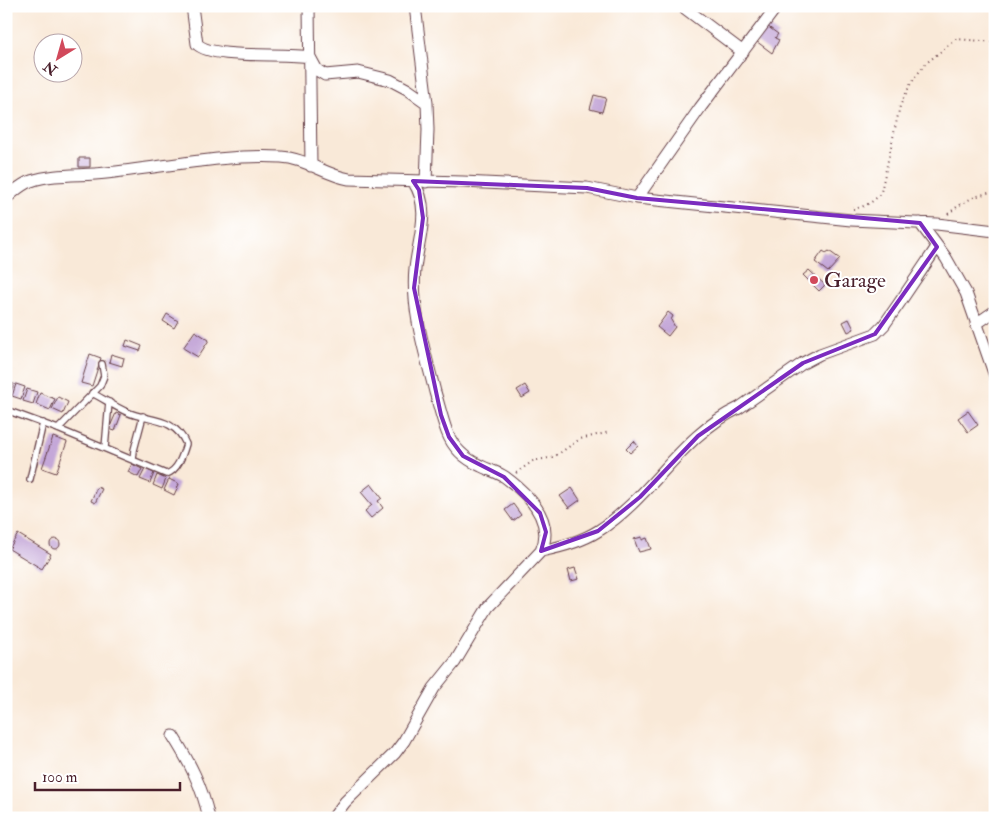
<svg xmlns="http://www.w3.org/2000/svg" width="1001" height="824" viewBox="0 0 1001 824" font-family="'IM FELL Double Pica',serif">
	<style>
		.building { fill: #c4a7d8 }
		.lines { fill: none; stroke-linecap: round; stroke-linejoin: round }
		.service-casing { stroke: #643d45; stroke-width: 8 }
		.minor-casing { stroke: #643d45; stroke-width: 13 }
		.path { stroke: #643d45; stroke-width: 2; stroke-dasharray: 1 4; stroke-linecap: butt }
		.service { stroke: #fff; stroke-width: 5.5 }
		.minor { stroke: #fff; stroke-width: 11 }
		.marked { fill: none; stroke: #7b2cbf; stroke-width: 4; stroke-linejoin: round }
		.poi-dot { fill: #d1495b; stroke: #fff; stroke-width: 2 }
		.labels { text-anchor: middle; stroke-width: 4; stroke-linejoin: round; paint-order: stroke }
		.poi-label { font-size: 21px; fill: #4a1f2b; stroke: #fff; text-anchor: start }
	</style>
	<rect width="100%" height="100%" fill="#fff"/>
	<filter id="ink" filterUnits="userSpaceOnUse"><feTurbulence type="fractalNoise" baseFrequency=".02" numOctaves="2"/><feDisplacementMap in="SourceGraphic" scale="10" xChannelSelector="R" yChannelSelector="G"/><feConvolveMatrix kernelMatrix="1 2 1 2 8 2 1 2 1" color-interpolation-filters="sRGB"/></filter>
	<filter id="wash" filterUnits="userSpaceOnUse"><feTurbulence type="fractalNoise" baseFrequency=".0096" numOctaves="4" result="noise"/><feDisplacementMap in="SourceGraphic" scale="20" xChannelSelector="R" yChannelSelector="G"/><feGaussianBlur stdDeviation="1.12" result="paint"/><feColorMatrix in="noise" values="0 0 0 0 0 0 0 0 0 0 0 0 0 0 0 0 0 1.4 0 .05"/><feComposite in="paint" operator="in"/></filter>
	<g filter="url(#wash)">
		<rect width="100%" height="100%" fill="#f9e9d8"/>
		<g id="blocks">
			<path class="building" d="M767,26l11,8 -3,4 4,2 -7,13 -16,-12z
				M594,95l12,3 -4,14 -12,-3z
				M79,158h11v9h-11z
				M823,251l3,2 3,-2 11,8 -12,13 -13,-10z
				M809,270l16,15 -6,6 -16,-16z
				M668,312l5,4 -2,4 4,7 -7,9 -11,-9z
				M167,314l11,7 -4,7 -11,-7z
				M849,319l5,10 -6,3 -5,-10z
				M195,331l14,9 -11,17 -15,-9z
				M127,340l15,6 -2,5 -15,-5z
				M90,354l11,4 -9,28 -11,-3z
				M111,354l13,4 -2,8 -13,-4z
				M6,381l8,3 -5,12 -3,-1z
				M16,384l9,3 -4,12 -9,-3z
				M525,385l5,8 -8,5 -5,-8z
				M27,389l10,3 -4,12 -10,-3z
				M40,393l15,6 -5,11 -14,-6z
				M58,397l10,5 -5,12 -11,-5z
				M968,411l10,14 -10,7 -10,-14z
				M116,413l5,2 -6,16 -6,-2z
				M53,437l14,5 -11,31 -14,-5z
				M634,441l4,5 -8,7 -4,-4z
				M132,464l10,5 -4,8 -10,-5z
				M145,469l9,4 -4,10 -10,-4z
				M157,475l9,4 -4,10 -9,-4z
				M169,479l10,5 -5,11 -10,-5z
				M371,484l11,14 -4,3 5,7 -12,10 -6,-7 7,-6 -11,-13z
				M97,487l5,2 -7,14 -4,-2z
				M572,488l8,12 -11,8 -9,-12z
				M513,504l8,11 -8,6 -8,-11z
				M18,534l33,20 -9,15 -33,-20z
				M642,537v3l5,-2 4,11 -12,3 -5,-13z
				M50 544a5 5 0 1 1 10 0a5 5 0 1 1-10 0Z
				M575,568l4,11 -8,2 -3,-11z"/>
		</g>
	</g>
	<g filter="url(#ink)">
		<use href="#blocks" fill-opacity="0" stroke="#643d45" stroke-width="1"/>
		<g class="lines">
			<g class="service-casing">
				<path id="service" d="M6,410l52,19 108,45c12,-3 17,-20 20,-30 -12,-28 -37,-22 -59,-32 -12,-5 -23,-13 -35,-19
					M58,429l42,-43 4,-10 -2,-12
					M105,448l4,-46
					M133,460l1,-10 9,-34
					M30,479l13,-56"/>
			</g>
			<g class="minor-casing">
				<path id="minor" d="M192,6l5,38c16,16 88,8 113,13l7,13 8,5 33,-3 32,8 17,9 20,14
					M309,6l2,160
					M415,6l12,97 1,27 -2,52
					M682,6l61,46
					M6,198c8,-6 15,-14 25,-17 24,-8 50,-5 75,-8 59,-6 116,-19 175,-16 24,1 44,18 68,22l114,3 124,6 50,10 214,22 86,4 58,7
					M637,198l63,-90 77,-102
					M920,223l26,35 20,35 29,83
					M976,324l19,-13
					M541,551c20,-4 40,-9 57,-20 54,-34 83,-96 141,-123l64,-45 17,-9 55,-20 9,-9 16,-23 37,-55
					M173,736c17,27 29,50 36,82
					M333,818l12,-16 50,-49 9,-12 30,-53 21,-26 33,-55 53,-56c14,-30 -13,-57 -36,-74 -8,-5 -16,-7 -24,-11 -16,-7 -28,-18 -34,-34 -5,-13 -8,-27 -12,-40 -10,-40 -24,-82 -20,-123 3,-30 17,-60 -2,-88"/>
			</g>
			<path class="path" d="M853,209c11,-2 22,-7 28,-17l19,-86 10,-21 14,-20 32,-26 39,3
				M948,214c18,-15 25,-17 47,-23
				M516,473l17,-12 21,-4 26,-18 30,-7"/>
			<use href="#service" class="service"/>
			<use href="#minor" class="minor"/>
		</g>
	</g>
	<path class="marked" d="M413,181l174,7 50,10 283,25 17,24 -62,87 -72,29 -105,73 -58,61 -42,34 -57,20 5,-19 -6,-19 -36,-36 -41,-21 -14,-19 -8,-22 -27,-127 9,-70 -4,-28z"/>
	<circle class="poi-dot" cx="814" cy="280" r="5"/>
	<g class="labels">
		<g class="poi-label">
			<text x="824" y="287">Garage</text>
		</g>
	</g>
	<rect width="1001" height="824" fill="none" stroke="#fff" stroke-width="25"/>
	<g transform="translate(58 58) rotate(217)"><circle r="24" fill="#ffffff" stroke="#b7a5aa"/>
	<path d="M0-4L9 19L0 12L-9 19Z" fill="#d1495b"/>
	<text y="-8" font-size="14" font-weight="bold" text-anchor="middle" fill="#4a1f2b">N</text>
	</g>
	<path d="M35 782v8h145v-8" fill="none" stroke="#4a1f2b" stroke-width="2.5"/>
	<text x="42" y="782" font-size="15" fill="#4a1f2b" stroke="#ffffff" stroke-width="4" paint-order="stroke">100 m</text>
</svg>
